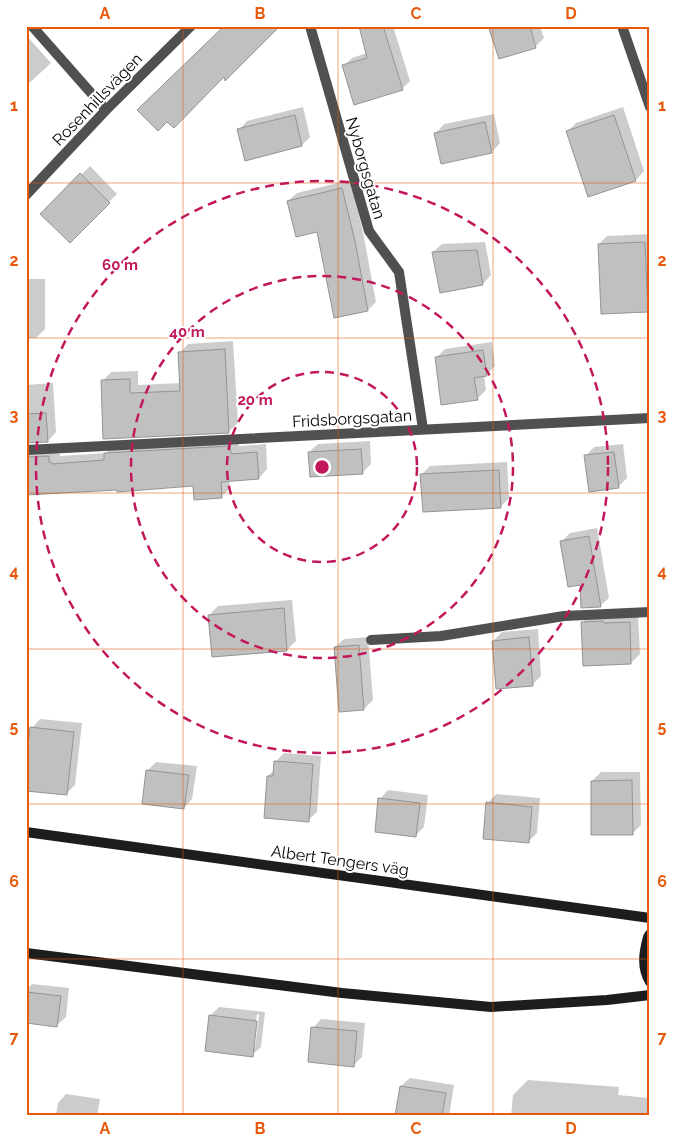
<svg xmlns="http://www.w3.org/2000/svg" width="676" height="1142" viewBox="0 0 676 1142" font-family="Raleway,sans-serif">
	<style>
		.shadow { fill: #0003; fill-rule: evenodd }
		.building { fill: #c0c0c0; stroke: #949494 }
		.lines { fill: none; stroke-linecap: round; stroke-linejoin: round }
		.lane { stroke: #505050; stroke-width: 10 }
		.street { stroke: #505050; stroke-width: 10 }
		.secondary { stroke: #1d1d1d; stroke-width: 10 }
		.grid { fill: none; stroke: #e8590c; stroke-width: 1; stroke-opacity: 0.55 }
		.ring { fill: none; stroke: #c2185b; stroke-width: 2.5; stroke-dasharray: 9 6 }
		.labels { text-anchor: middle; stroke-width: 4; stroke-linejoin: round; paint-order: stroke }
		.street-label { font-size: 16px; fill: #000; stroke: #fff }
		.centre { fill: #c2185b; stroke: #fff; stroke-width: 2.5 }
		.ring-label { font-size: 15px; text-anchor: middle; font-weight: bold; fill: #c2185b; stroke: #fff; stroke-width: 4; stroke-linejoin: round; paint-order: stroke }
		.neatline { fill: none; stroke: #e8590c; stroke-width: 2 }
		.grid-label { font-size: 16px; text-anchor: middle; font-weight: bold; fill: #e8590c }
	</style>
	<rect width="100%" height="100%" fill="#fff"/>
	<path class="shadow" d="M360,26h33l17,55 -8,8 -58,-23 8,-8 15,-5z
		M490,26h50l4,12 -9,9z
		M26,35l25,28 -25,23z
		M303,107l7,30 -8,8 -63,-15 8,-9z
		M623,107l21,64 -8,9 -48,16 -21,-64 9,-9z
		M494,114l6,29 -8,9 -50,11 -6,-30 8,-9z
		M90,166l27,28 -47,47 -28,-27z
		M350,180l13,52 13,70 -8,8 -50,-80 -30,-29 9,-8z
		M650,234v75l-2,2 -49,-67 8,-8z
		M485,242l6,33 -8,9 -50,-32 9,-8z
		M26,279h19v50l-9,9h-10z
		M233,341l5,82 -9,8 -124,7 -2,-57 8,-9 27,-1v14l43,-2 -1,-30 8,-9z
		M492,342l3,24 -8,8 -3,1 2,15 -9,9 -41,-41 9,-9z
		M53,383l3,49 -8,9 -21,1 4,6h26l1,6h2v2l46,-3 8,-8 124,-7 1,8 27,-2 1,25 -8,9 -30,2 1,8 -9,9 -26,-12 -169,8v-108z
		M370,441l1,23 -9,9 -53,-21 9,-8z
		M623,444l4,34 -9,9 -32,-31 8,-9z
		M507,462l2,36 -9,9 -78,-33 8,-8z
		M597,528l12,70 -9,8 -19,-23 -19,-42 8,-8z
		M292,600l4,41 -9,9 -78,-35 9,-9z
		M591,614h47l2,40 -9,9 -49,-40z
		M538,629l3,47 -8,8 -40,-43 9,-9z
		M368,637l5,63 -9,9 -29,-62 9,-8z
		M40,719l42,4 -7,62 -8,8 -35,-65z
		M284,753l37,3 -4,56 -9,8 -40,-44 7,-7v-7z
		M156,762l41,4 -5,33 -8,9 -37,-37z
		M601,772h39l1,53 -9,9 -40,-53z
		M388,790l40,5 -4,32 -8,8 -36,-36z
		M496,794l44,4 -3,35 -9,9 -40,-39z
		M32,984l37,4 -3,29 -9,8 -31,-4v-31z
		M219,1007l46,5 -4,35 -9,8 -42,-39zM257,1014l2,1 -4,33h-3z
		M321,1019l44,4 -3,34 -8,8 -41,-37z
		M410,1078l44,7 -5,31h-52l4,-30z
		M528,1080l91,7 -1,8 32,3v18h-139l2,-21z
		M66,1094l34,5 -3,17h-41l2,-13z"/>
	<path class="building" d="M224,26h56l-55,55 -1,-4 -50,51 -7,-6 -9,9 -21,-21z
		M359,26h24l20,64 -49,15 -12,-40 25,-7z
		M488,26h42l6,22 -37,11z
		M295,115l7,31 -57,15 -8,-32z
		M614,115l22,66 -48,16 -22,-66z
		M485,122l7,31 -51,11 -7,-31z
		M80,173l30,30 -40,40 -30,-29z
		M342,188l13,53 13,70 -34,7 -17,-86 -21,5 -9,-36z
		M645,242l3,70 -47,2 -3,-70z
		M477,250l6,35 -43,8 -8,-41z
		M225,349l4,84 -126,6 -2,-59 29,-1v14l50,-2 -2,-39z
		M483,350l4,26 -13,2 4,22 -37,5 -6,-48z
		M46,413l2,29 -22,1v-29z
		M230,446l1,8 26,-2 2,27 -38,3 1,16 -28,2 -1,-14 -76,6v-2l-91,5v-38l23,-1v6h2l1,2 52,-4v-7z
		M361,449l2,25 -53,3 -2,-25z
		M614,452l5,36 -30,4 -5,-37z
		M499,470l2,38 -78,4 -3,-38z
		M589,536l12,71 -20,1 -1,-23 -12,2 -8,-46z
		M284,608l3,43 -75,6 -4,-42z
		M603,621l1,2 26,-1 1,42 -48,2 -2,-44z
		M529,637l4,49 -37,3 -4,-48z
		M359,645l5,65 -25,2 -5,-65z
		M30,727l44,5 -7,63 -41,-4v-25z
		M274,761l39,3 -4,58 -45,-4 3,-42h6z
		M146,770l43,5 -5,34 -42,-5z
		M632,780l1,55h-42v-54z
		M378,798l42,5 -4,34 -41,-5z
		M486,802l46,5 -3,36 -46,-4z
		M26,992l35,4 -4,31 -31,-4z
		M209,1015l48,6 -4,36 -48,-6z
		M311,1027l46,4 -3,36 -46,-5z
		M400,1086l46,7 -4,23h-47z"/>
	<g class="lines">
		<path class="lane" d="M371,640l70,-4 123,-20 86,-4"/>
		<path class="street" d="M32,26l74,84
			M310,26l59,205 30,41 24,157
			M622,26l28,81
			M26,195l80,-85 85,-84
			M26,450l624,-32"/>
		<path class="secondary" d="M26,832l624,86
			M650,934l-2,3c-4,15 -7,30 2,45
			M26,953l316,40 149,14 116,-7 43,-5"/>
	</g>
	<path class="grid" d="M183,26v1090M338,26v1090M493,26v1090M26,183h624M26,338h624M26,493h624M26,649h624M26,804h624M26,959h624"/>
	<g class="ring">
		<circle cx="322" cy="467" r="95"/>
		<circle cx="322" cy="467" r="191"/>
		<circle cx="322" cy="467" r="286"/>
	</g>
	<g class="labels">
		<g class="street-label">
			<text transform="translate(97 99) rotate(-46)" y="6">Rosenhillsvägen</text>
			<text transform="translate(366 168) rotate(74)" y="6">Nyborgsgatan</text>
			<text transform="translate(352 418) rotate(-3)" y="6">Fridsborgsgatan</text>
			<text transform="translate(340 860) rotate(8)" y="6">Albert Tengers väg</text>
		</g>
	</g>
	<circle cx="322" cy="467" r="8" class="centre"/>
	<g class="ring-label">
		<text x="120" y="270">60 m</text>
		<text x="187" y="337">40 m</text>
		<text x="255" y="405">20 m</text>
	</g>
	<rect width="676" height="1142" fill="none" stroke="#ffffff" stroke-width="55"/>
	<rect x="28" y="28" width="620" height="1086" class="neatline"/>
	<g class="grid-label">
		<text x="105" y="19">A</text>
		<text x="260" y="19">B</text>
		<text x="416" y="19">C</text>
		<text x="571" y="19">D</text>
		<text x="14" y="111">1</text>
		<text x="662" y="111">1</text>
		<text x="14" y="266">2</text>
		<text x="662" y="266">2</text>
		<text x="14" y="421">3</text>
		<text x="662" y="421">3</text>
		<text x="14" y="577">4</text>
		<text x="662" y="577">4</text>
		<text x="14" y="732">5</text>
		<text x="662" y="732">5</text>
		<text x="14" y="887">6</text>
		<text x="662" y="887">6</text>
		<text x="14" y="1043">7</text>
		<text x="662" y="1043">7</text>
		<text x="105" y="1134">A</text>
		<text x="260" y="1134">B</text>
		<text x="416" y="1134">C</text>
		<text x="571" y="1134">D</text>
	</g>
</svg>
